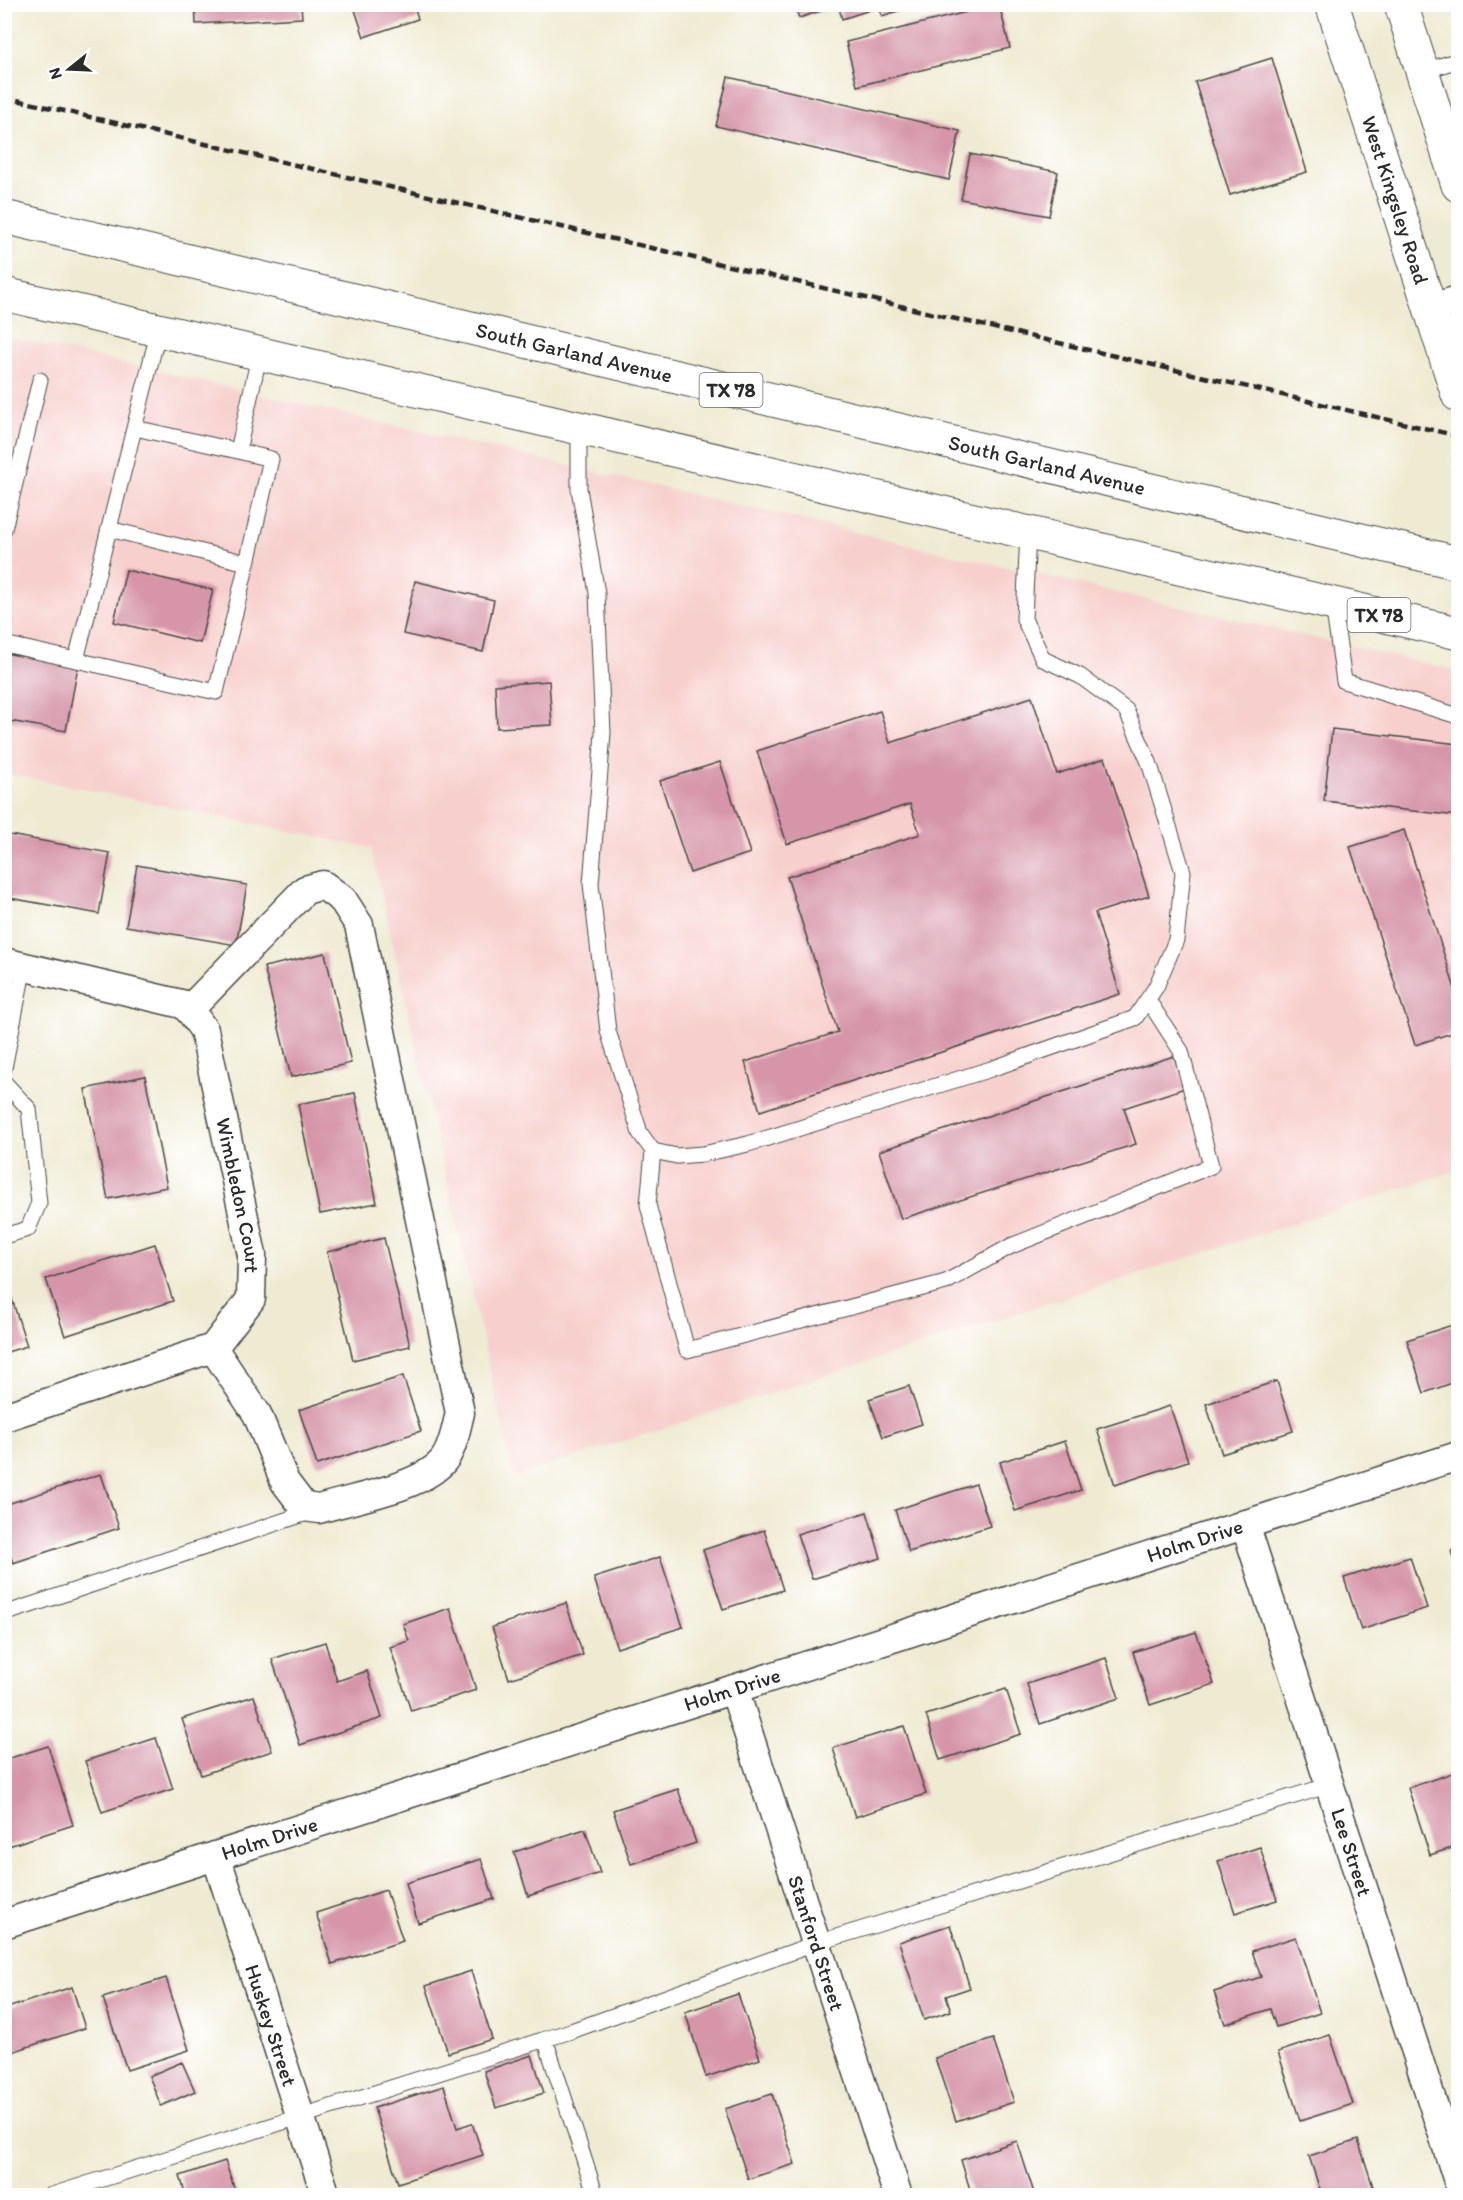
<svg xmlns="http://www.w3.org/2000/svg" width="1463" height="2200" viewBox="0 0 1463 2200" font-family="Itim,sans-serif">
	<style>
		.built { fill: #f7d0cd }
		.building { fill: #d695a9 }
		.lines { fill: none; stroke-linecap: round; stroke-linejoin: round }
		.lane-casing { stroke: #484844; stroke-width: 17 }
		.street-casing { stroke: #484844; stroke-width: 31 }
		.secondary-casing { stroke: #484844; stroke-width: 35 }
		.primary-casing { stroke: #484844; stroke-width: 35 }
		.lane { stroke: #fff; stroke-width: 15 }
		.street { stroke: #fff; stroke-width: 28 }
		.secondary { stroke: #fff; stroke-width: 33 }
		.primary { stroke: #fff; stroke-width: 33 }
		.rail { stroke: #2b2b2b; stroke-width: 4.5; stroke-dasharray: 9 4.5; stroke-linecap: butt }
		.labels { text-anchor: middle; stroke-width: 6; stroke-linejoin: round; paint-order: stroke }
		.shield { fill: #fff; stroke: #6b6b6b; stroke-width: 1.5 }
		.shield-label { font-size: 20px; font-weight: bold; fill: #2b2b2b }
		.street-label { font-size: 21px; fill: #2b2b2b; stroke: #fff }
	</style>
	<rect width="100%" height="100%" fill="#fff"/>
	<filter id="ink" filterUnits="userSpaceOnUse"><feTurbulence type="fractalNoise" baseFrequency=".0167" numOctaves="2"/><feDisplacementMap in="SourceGraphic" scale="12" xChannelSelector="R" yChannelSelector="G"/><feConvolveMatrix kernelMatrix="1 2 1 2 8 2 1 2 1" color-interpolation-filters="sRGB"/></filter>
	<filter id="wash" filterUnits="userSpaceOnUse"><feTurbulence type="fractalNoise" baseFrequency=".008" numOctaves="4" result="noise"/><feDisplacementMap in="SourceGraphic" scale="24" xChannelSelector="R" yChannelSelector="G"/><feGaussianBlur stdDeviation="1.35" result="paint"/><feColorMatrix in="noise" values="0 0 0 0 0 0 0 0 0 0 0 0 0 0 0 0 0 1.4 0 .05"/><feComposite in="paint" operator="in"/></filter>
	<g filter="url(#wash)">
		<rect width="100%" height="100%" fill="#efebd3"/>
		<path class="built" d="M5,336l1453,335v499l-944,307 -143,-629 -366,-75z"/>
		<g id="blocks">
			<path class="building" d="M195,4h106l1,14 -106,6z
				M353,4h61l4,15 -54,18z
				M794,4h35l1,4 -31,10z
				M838,4h79v1l-35,11 -3,-9 -37,12z
				M999,4l11,44 -153,38 -11,-44z
				M1272,58l35,114 -77,23 -35,-113z
				M728,77l232,54 -11,49 -233,-54z
				M970,154l88,18 -9,44 -88,-17z
				M126,570l87,20 -13,53 -86,-21z
				M415,581l79,19 -11,52 -80,-18z
				M4,653l74,13 -12,65 -62,-11z
				M549,681l3,44 -55,3 -2,-43z
				M1032,697l25,77 48,-16 44,138 -54,17 25,81 -360,117 -15,-49 93,-30 -51,-155 133,-43 -10,-30 -123,40 -30,-93 123,-40 10,32z
				M1332,729l126,15v72l-134,-15z
				M720,762l30,91 -60,20 -30,-92z
				M1404,830l54,168v33l-43,14 -65,-198z
				M4,834l106,19 -11,61 -95,-17z
				M137,865l110,20 -11,60 -110,-19z
				M325,953l26,110 -60,14 -27,-110z
				M1174,1056l11,32 -61,20 12,36 -235,75 -22,-68z
				M145,1076l22,111 -59,12 -23,-110z
				M355,1093l22,110 -57,11 -22,-110z
				M384,1238l26,108 -57,14 -26,-108z
				M155,1244l18,57 -108,35 -19,-57z
				M9,1290l18,56 -23,7v-61z
				M1458,1323v58l-34,12 -17,-53z
				M403,1376l18,55 -104,34 -18,-55z
				M1277,1381l16,50 -71,23 -16,-50z
				M909,1386l13,38 -39,13 -14,-38z
				M1170,1406l18,55 -73,24 -18,-56z
				M1065,1441l16,49 -66,21 -15,-49z
				M101,1474l18,54 -106,35 -9,-26v-32z
				M976,1484l14,42 -81,26 -14,-42z
				M867,1512l14,46 -69,21 -15,-45z
				M764,1530l19,60 -60,19 -20,-59z
				M1458,1548v26l-7,-23z
				M660,1557l23,70 -66,21 -23,-70z
				M1410,1557l17,51 -66,22 -17,-52z
				M566,1603l17,52 -74,24 -17,-52z
				M450,1608l26,82 -65,21 -21,-64 19,-6 -6,-17z
				M1196,1632l18,52 -64,21 -17,-53z
				M325,1642l12,39 30,-10 15,47 -82,27 -28,-86z
				M1106,1658l13,40 -79,26 -13,-40z
				M1006,1689l15,45 -81,26 -14,-45z
				M254,1696l18,55 -71,24 -19,-56z
				M904,1726l22,68 -71,23 -22,-69z
				M156,1738l17,51 -71,23 -17,-51z
				M48,1746l25,79 -64,21 -5,-13v-73z
				M1458,1771v75l-28,9 -22,-67z
				M678,1789l18,54 -65,21 -18,-54z
				M585,1829l15,44 -72,23 -14,-44z
				M1260,1847l17,53 -42,13 -17,-52z
				M481,1859l13,40 -76,24 -12,-40z
				M1458,1888v22l-6,-20z
				M386,1890l17,51 -71,23 -16,-51z
				M950,1925l20,63 -24,8 5,15 -27,9 -25,-78z
				M1296,1937l24,76 -44,14 -6,-18 -45,15 -11,-32 47,-15 -9,-26z
				M471,1971l21,68 -44,14 -22,-67z
				M166,1978l23,72 -62,20 -24,-72z
				M72,1987l13,41 -79,26 -2,-45z
				M738,1994l22,65 -54,18 -21,-65z
				M1330,2035l23,69 -53,17 -22,-69z
				M993,2039l21,63 -58,19 -21,-63z
				M532,2055l12,38 -48,15 -12,-37z
				M182,2062l13,29 -34,15 -12,-30z
				M444,2086l13,42 15,-5 11,32 -85,28 -24,-75z
				M772,2094l23,70 -47,15 -23,-70z
				M1358,2140l18,56h-54l-13,-40z
				M1017,2141l18,55h-63l-11,-36z
				M225,2161l12,35h-51l-6,-20z"/>
		</g>
	</g>
	<g filter="url(#ink)">
		<use href="#blocks" fill-opacity="0" stroke="#484844" stroke-width="1.5"/>
		<g class="lines">
			<g class="lane-casing">
				<path id="lane" d="M1422,72l36,-12
					M579,427v62l18,104 6,140 -12,151 17,147 32,102 13,18 24,5 26,-2 45,-10 243,-75 144,-51 21,-31 20,-47 7,-68 -34,-110 -23,-52 -46,-34 -37,-17 -19,-40 4,-87
					M135,428l103,23 22,-99
					M238,451l33,8 -24,104
					M4,529l36,-149
					M1333,604l11,77 114,35
					M4,644l72,16 83,-331
					M76,660l140,32 31,-129 -138,-34
					M4,1068l20,-102
					M4,1082l25,27 10,94 -11,26 -24,7
					M653,1151l-5,54 39,145 259,-68 65,-36 200,-80 -30,-115 -33,-51
					M4,1614l309,-103
					M545,2039l51,157
					M49,2196l522,-165 246,-88 513,-158"/>
			</g>
			<g class="street-casing">
				<g id="street">
					<path d="M1432,308l26,-8"/>
					<path id="s1" d="M4,962l182,43 18,25 48,225 -1,44 -38,49 -209,69"/>
					<path d="M189,1010l116,-120 18,-5 20,15 16,25 101,488c-4,15 -7,36 -17,48 -23,27 -90,37 -124,48l-15,-2 -19,-25 -28,-68 -44,-66"/>
					<path id="s2" d="M1245,1524l213,657"/>
					<path id="s3" d="M734,1689l164,507"/>
					<path id="s4" d="M216,1856l110,340"/>
					<path id="s5" d="M4,1924l1454,-468"/>
				</g>
			</g>
			<g class="secondary-casing">
				<g id="secondary">
					<path id="s6" d="M1332,4l126,391"/>
					<path d="M1401,4l57,181"/>
				</g>
			</g>
			<g class="primary-casing">
				<g id="primary">
					<path id="s7" d="M4,217l1454,346"/>
					<path d="M4,294l1454,339"/>
				</g>
			</g>
			<use href="#lane" class="lane"/>
			<use href="#street" class="street"/>
			<use href="#secondary" class="secondary"/>
			<use href="#primary" class="primary"/>
			<path class="rail" d="M4,97l1454,339"/>
		</g>
	</g>
	<g class="labels">
		<g class="shield">
			<rect x="699.5" y="373" width="63" height="34" rx="4.5"/>
			<rect x="1347.5" y="598" width="63" height="34" rx="4.5"/>
		</g>
		<g class="shield-label">
			<text x="731" y="397">TX 78</text>
			<text x="1379" y="622">TX 78</text>
		</g>
		<g class="street-label">
			<text dy="7" stroke="none"><textPath href="#s6" startOffset="206">West Kingsley Road</textPath></text>
			<text dy="7" stroke="none"><textPath href="#s7" startOffset="586">South Garland Avenue</textPath></text>
			<text dy="7" stroke="none"><textPath href="#s7" startOffset="1072">South Garland Avenue</textPath></text>
			<text dy="7" stroke="none"><textPath href="#s1" startOffset="387">Wimbledon Court</textPath></text>
			<text dy="7" stroke="none"><textPath href="#s5" startOffset="1251">Holm Drive</textPath></text>
			<text dy="7" stroke="none"><textPath href="#s5" startOffset="765">Holm Drive</textPath></text>
			<text dy="7" stroke="none"><textPath href="#s5" startOffset="279">Holm Drive</textPath></text>
			<text dy="7" stroke="none"><textPath href="#s2" startOffset="345">Lee Street</textPath></text>
			<text dy="7" stroke="none"><textPath href="#s3" startOffset="267">Stanford Street</textPath></text>
			<text dy="7" stroke="none"><textPath href="#s4" startOffset="178">Huskey Street</textPath></text>
		</g>
	</g>
	<rect width="1463" height="2200" fill="none" stroke="#fff" stroke-width="24"/>
	<g transform="translate(69 69) rotate(252)" stroke="#ffffff" stroke-width="4.5" paint-order="stroke">
	<path d="M0-4.5L10 22L0 15L-10 22Z" fill="#2b2b2b"/>
	<text y="-9" font-size="16" font-weight="bold" text-anchor="middle" fill="#2b2b2b">N</text>
	</g>
</svg>
